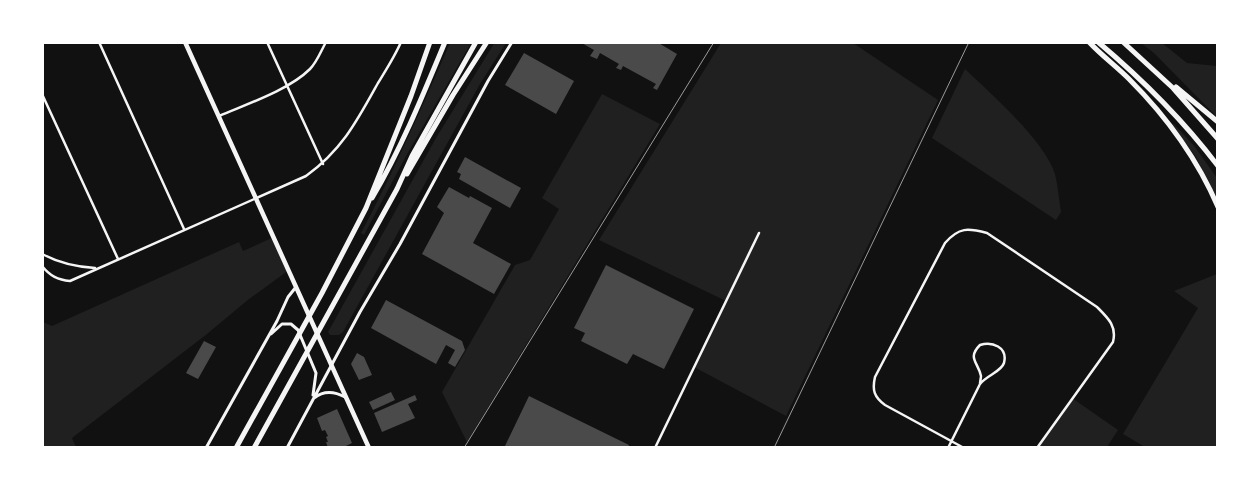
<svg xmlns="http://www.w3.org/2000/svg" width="1260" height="490" viewBox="0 0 1260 490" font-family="'Roboto Condensed',sans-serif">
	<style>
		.green { fill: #202020 }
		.building { fill: #4a4a4a }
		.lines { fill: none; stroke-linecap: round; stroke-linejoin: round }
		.minor { stroke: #f5f5f5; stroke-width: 2.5 }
		.tertiary { stroke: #f5f5f5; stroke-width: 3 }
		.primary { stroke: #f5f5f5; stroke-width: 4.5 }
		.motorway { stroke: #f5f5f5; stroke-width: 5 }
		.rail { stroke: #9a9a9a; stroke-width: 1 }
	</style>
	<rect width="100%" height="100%" fill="#111"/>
	<path class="green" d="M495,42l11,1 -26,41 -137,248 -4,3h-9l-2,-3 108,-194z
		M450,43h21l-65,113 -42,79 -3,-2c33,-62 61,-126 89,-190z
		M721,43h132l85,57 -152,316 -92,-49 32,-66 -127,-61z
		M1141,43h21l25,20 30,3v51l-63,-64z
		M965,69c27,26 79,71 90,105 3,12 4,26 6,38l-5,8 -124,-82z
		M602,94l58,30 -193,318 -25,-50 73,-127 15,-5 29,-51 -17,-11z
		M1174,124l21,23 22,31v24l-21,-45 -24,-32z
		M274,237l15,33 -40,29 -42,35 -135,104 4,9 -33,1v-126l9,4 187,-84 4,9z
		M1217,274v173h-72l-22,-13 75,-126 -24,-17z
		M1072,398l46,32 -11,17 -70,1z"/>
	<path class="building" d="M580,42h77l20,12 -20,36 -4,-2 3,-4 -33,-18 -2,4 -5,-2 3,-4 -19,-11 -3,6 -7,-3 4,-6z
		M524,53l50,28 -18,33 -51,-29z
		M465,157l56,31 -11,20 -51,-29 2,-5 -4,-2z
		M449,187l20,11 1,-2 22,12 -19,35 38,21 -17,30 -72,-40 22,-41 -7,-6z
		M606,265l88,44 -30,60 -31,-15 -6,10 -46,-23 4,-8 -11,-5z
		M386,300l76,41 3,9 -10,17 -7,-4 7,-13 -9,-5 -10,19 -65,-36z
		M204,341l12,6 -18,32 -12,-6z
		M357,353l7,4 8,18 -13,5 -8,-16z
		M391,392l4,8 -22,10 -4,-8z
		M415,395l2,5 -9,4 7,14 -33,14 -8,-19z
		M529,396l100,49 -1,3h-124z
		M337,409l15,34 -10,5h-14l-2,-6h2l-2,-5 2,-1 -3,-6 -3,1 -5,-13z"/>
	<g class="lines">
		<path class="minor" d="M99,42l85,187
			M267,42l56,122
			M42,94l76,165
			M219,116c28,-12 70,-26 91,-47 7,-7 11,-18 16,-27
			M42,254c17,9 34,13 53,14
			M42,266c8,10 16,14 28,15l236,-105c36,-26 51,-55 72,-93 8,-13 17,-27 23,-41
			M655,448l104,-215
			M948,448l32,-64c7,-9 21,-12 24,-21 4,-16 -12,-22 -24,-18 -13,13 -2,17 1,31 0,2 -1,5 -1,8
			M964,448l-79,-43c-11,-8 -13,-15 -10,-28l70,-134c14,-16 23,-15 42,-10l110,74c11,11 20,19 16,35l-76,106"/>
		<path class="tertiary" d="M271,334l11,-10h9l7,6 18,43 -3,22
			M314,398c10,-8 20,-7 31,-1
			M206,448l71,-127 11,-24 8,-10
			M287,448l73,-136 40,-68 88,-163 24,-39"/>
		<path class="primary" d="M185,42l184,406"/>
		<path class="motorway" d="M1089,42c12,13 27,24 40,37 37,37 68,79 89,128
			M1098,42c44,37 85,78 120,124
			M1123,42l50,46 45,51
			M1176,87l42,35
			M407,174l46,-79 34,-53
			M372,198c29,-49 51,-103 73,-156
			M236,448l86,-155 44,-85 45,-112 19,-54
			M254,448l143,-259 15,-33 64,-114"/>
		<path class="rail" d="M464,448l250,-406
			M774,448l195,-406"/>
	</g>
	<rect width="1260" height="490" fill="none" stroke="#ffffff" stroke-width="88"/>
</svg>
